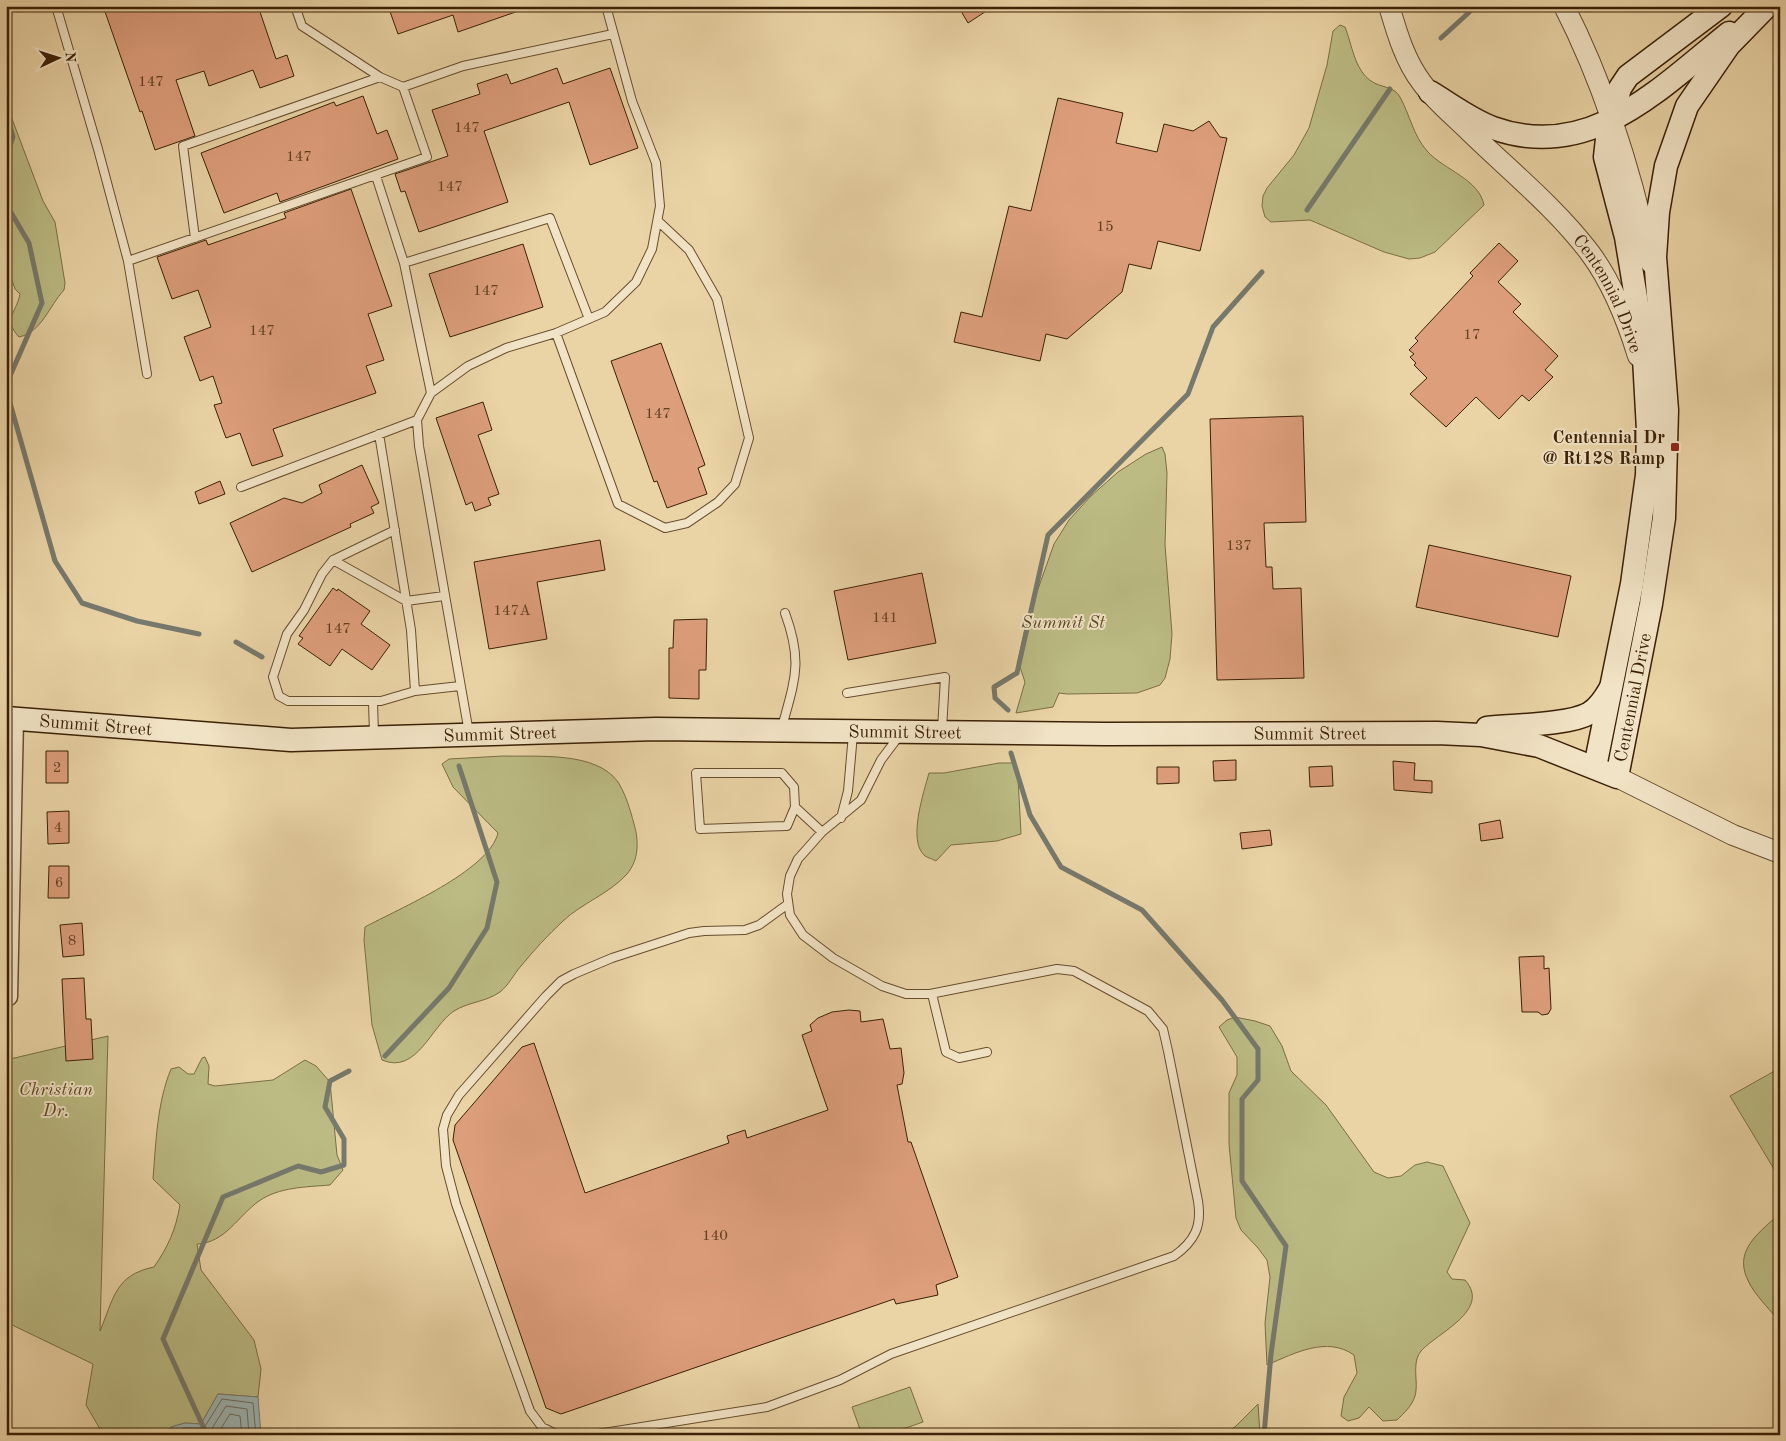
<svg xmlns="http://www.w3.org/2000/svg" width="1786" height="1441" viewBox="0 0 1786 1441" font-family="'Old Standard TT',serif">
	<style>
		.green { fill: #bbbb83; stroke: #7b6e44 }
		.water { fill: #9db5b3; stroke: #76796d }
		.lines { fill: none; stroke-linecap: round; stroke-linejoin: round }
		.shore { stroke: #6c6a5c; stroke-width: 1 }
		.stream { stroke: #76796d; stroke-width: 5 }
		.building { fill: #dd9e7b; stroke: #3b2005 }
		.service-casing { stroke: #674d2d; stroke-width: 10 }
		.minor-casing { stroke: #674d2d; stroke-width: 19 }
		.tertiary-casing { stroke: #674d2d; stroke-width: 22 }
		.secondary-casing { stroke: #3b2005; stroke-width: 25 }
		.service { stroke: #f1e3c5; stroke-width: 8 }
		.minor { stroke: #f1e3c5; stroke-width: 16 }
		.tertiary { stroke: #f1e3c5; stroke-width: 20 }
		.secondary { stroke: #f1e3c5; stroke-width: 22 }
		.poi-dot { fill: #8f2418; stroke: #f1e3c5; stroke-width: 2 }
		.labels { text-anchor: middle; stroke-width: 4; stroke-linejoin: round; paint-order: stroke }
		.number-label { font-size: 15px; fill: #644022 }
		.street-label { font-size: 18px; fill: #3b2005; stroke: #f1e3c5 }
		.poi-label { font-size: 18px; font-weight: bold; fill: #3b2005; stroke: #f1e3c5; text-anchor: end }
		.park-label { font-size: 18px; font-style: italic; fill: #5b4724; stroke: #f1e3c5 }
	</style>
	<rect width="100%" height="100%" fill="#ead4a6"/>
	<filter id="stains"><feTurbulence type="fractalNoise" baseFrequency=".004" numOctaves="4"/><feColorMatrix values="0 0 0 0 .2 0 0 0 0 .09 0 0 0 0 .02 0 0 0 .5 -.17"/></filter>
	<radialGradient id="worn" r=".72"><stop offset=".6" stop-color="#630" stop-opacity="0"/><stop offset="1" stop-color="#630" stop-opacity=".3"/></radialGradient>
	<path class="green" d="M1340,25l5,2c7,17 9,42 26,54 10,7 23,5 29,16 10,18 13,38 27,54 17,19 52,28 57,54l-49,47 -15,6 -11,1 -25,-7 -74,-32 -39,2 -6,-5 -3,-11 1,-10 4,-8 27,-33 15,-27 18,-63 6,-34z
		M6,103l37,98 12,21 10,61 -1,7c-15,16 -22,42 -45,47 -17,-18 -2,-25 1,-43l-5,-5 -4,-12 -5,-1z
		M1162,447l3,7 2,19 -2,72 7,89 -2,25 -5,19 -5,7 -23,8 -70,1 -8,-1 -6,14 -37,6 9,-31 -7,-21 9,-41 27,-76 15,-24 22,-24 27,-24 28,-18z
		M503,756c34,1 93,-5 115,26 8,13 12,27 16,42 5,17 5,36 -7,50 -18,20 -45,29 -64,47 -15,14 -29,29 -42,45 -7,8 -13,20 -21,26 -14,10 -32,10 -46,19 -23,15 -37,64 -72,49l-10,-35 -8,-85 1,-13c33,-18 124,-56 133,-94l-45,-46 -11,-23 7,-5z
		M999,763h14l5,15 3,56 -24,7 -46,4 -15,16c-3,-2 -8,-3 -11,-5 -18,-15 -1,-64 4,-83h15z
		M1235,1017l20,4 15,5 12,20 9,25 35,34 48,67 14,6 13,-2 14,-11 12,-3 16,4 27,57 -23,49 5,7 13,1c27,30 -28,53 -44,71 -10,13 -2,31 -6,45 -3,10 -11,17 -18,24l-14,1 -14,-14 -10,11 -11,3 -7,-5 3,-19 13,-24 -3,-18c-27,-19 -59,-2 -87,10l-2,-42 5,-46 -3,-17 -9,-12 -17,-18 -5,-12 -7,-74v-51l8,-18v-18l-18,-30 8,-7z
		M108,1036l-8,295c14,-33 15,-56 54,-64 14,-20 22,-38 26,-62l-27,-26c3,-37 4,-76 18,-110l8,-2 9,7h6l8,-16 3,-1 4,9 -1,18 7,2 58,-6 32,-20 11,6 14,16 7,73 6,15 -13,15c-24,2 -51,2 -71,16 -21,15 -34,42 -62,43l4,26 53,70 7,29 -3,28 -40,-3 -17,30 -16,-1 -14,4 -4,8h-69l2,-6 -14,-24 7,-41 -87,-42v-262z
		M1780,1068v111l-50,-83z
		M1780,1213v109c-17,-21 -48,-47 -32,-75 6,-12 22,-24 32,-34z
		M910,1387l13,35 -37,13h-24l-10,-28z
		M1258,1404l2,31h-36l12,-9z"/>
	<path class="water" d="M218,1394l40,3 3,38h-94l4,-8 14,-4 16,1z"/>
	<g class="lines">
		<path class="shore" d="M173,1435l2,-4 10,-3h19l18,-29 31,4 3,32
			M205,1435l6,-5 15,-24 21,3 2,26
			M217,1435l13,-21 10,2 2,19"/>
		<path class="stream" d="M1441,38l35,-32
			M6,113l7,24 -7,20
			M6,204l23,39 13,60 -36,82
			M1307,210l83,-121
			M6,389l49,172 27,42 55,18 62,13
			M236,642l26,15
			M1008,710l-13,-12 -1,-11 23,-14 31,-138 140,-141 25,-67 49,-55
			M1011,753l19,62 31,52 81,43 80,90 36,49v31l-16,19v82l44,65 -15,108 -7,81
			M385,1056l64,-68 38,-60 10,-46 -38,-116
			M207,1435l-44,-96 60,-142 75,-31 23,6 23,-7v-26l-19,-32 5,-26 19,-10"/>
	</g>
	<path class="building" d="M103,6h155l18,53 11,-4 7,21 -34,12 -7,-18 -44,16 -5,-15 -28,9 19,56 -40,14 -13,-39 -2,1z
		M388,6h138l1,2 -69,24 -5,-17 -55,19z
		M958,6h36l-26,17z
		M557,68l6,16 47,-16 28,80 -48,17 -21,-63 -85,29 24,71 -89,30 -14,-41 -4,1 -6,-18 53,-18 -16,-46 48,-16 -3,-10 30,-10 4,10z
		M363,96l14,38 10,-4 11,29 -118,43 -3,-9 -53,20 -23,-60 133,-51 2,4z
		M1058,98l65,15 -7,30 41,9 7,-28 29,7 16,-10 11,16 7,1 -27,113 -42,-10 -7,28 -22,-5 -7,28 -55,47 -21,-5 -6,27 -86,-19 7,-30 21,5 27,-111 22,5z
		M351,189l41,117 -24,8 16,46 -18,6 10,27 -103,36 10,27 -31,10 -12,-33 -14,5 -12,-33 8,-2 -9,-27 -13,5 -16,-44 27,-10 -13,-37 -26,9 -15,-42 49,-17 2,5 78,-27 -2,-5z
		M1499,243l19,18 -20,21 23,22 -8,8 45,44 -13,14 8,7 -24,24 -7,-6 -23,24 -23,-22 -30,30 -36,-33 17,-16 -13,-13 2,-2 -6,-6 4,-3 -5,-4 9,-9 -3,-3 58,-62 -3,-3z
		M523,244l20,63 -93,30 -21,-63z
		M661,343l44,122 -7,3 9,26 -40,14 -10,-27 -3,1 -43,-121z
		M483,402l9,28 -14,5 21,59 -11,4 3,7 -16,6 -3,-9 -6,3 -30,-87z
		M1303,416l3,106 -42,1 2,44h6l1,22 28,-1 3,90 -87,2 -7,-261z
		M362,465l17,38 -8,4 3,6 -24,11 1,3 -99,45 -22,-49 54,-25 18,5 20,-10 -3,-8z
		M220,481l5,13 -26,10 -4,-12z
		M600,540l5,30 -68,12 10,57 -58,10 -15,-87z
		M1429,545l142,31 -13,61 -142,-30z
		M922,573l14,70 -88,17 -14,-69z
		M333,588l4,3 1,-2 32,22 -9,13 29,21 -18,25 -30,-21 -12,17 -32,-22 5,-6 -4,-2z
		M707,619l-1,51h-7v29l-30,-1v-50h4l1,-28z
		M46,751h22v32h-22z
		M1236,760v20l-22,1 -1,-20z
		M1393,761l22,2 -1,17 18,1v12l-38,-3z
		M1332,766l1,20 -23,1 -1,-20z
		M1157,767h22v16l-22,1z
		M69,811v32l-21,1 -1,-32z
		M1500,820l3,18 -22,3 -2,-17z
		M1270,830l2,15 -30,4 -2,-16z
		M49,866h20v32h-21z
		M82,923l2,32 -21,2 -3,-32z
		M1544,956v13l5,-1 2,41 -3,5 -6,1 -4,-3h-16l-3,-55z
		M84,978l2,41h5l2,40 -27,2 -4,-82z
		M849,1010l11,1 1,11 22,-3 7,30 11,-1 3,25 -2,11 -5,1 11,57h3l47,135 -22,8 2,10 -42,9 -2,-5 -333,115 -15,-6 -93,-268 2,-15 67,-78 12,-4 51,150 144,-50 -2,-7 18,-6 2,8 81,-28 -26,-75 10,-4 -2,-6 8,-7 14,-6z"/>
	<g class="lines">
		<g class="service-casing">
			<path id="service" d="M56,6l42,143 30,112 19,113
				M403,87l60,-21 150,-32
				M376,176l28,87
				M195,238l-12,-92 197,-69
				M128,261l299,-104 -24,-70 -23,-10 -78,-51 -7,-20
				M556,333l62,171 47,24 22,-5 31,-21 17,-18 14,-46 -32,-139 -28,-49 -31,-29
				M431,393l-27,-130 146,-45 39,101
				M379,434l32,196 4,61 45,-5
				M241,487l176,-67
				M395,530l-62,30 -11,14 -18,36 -17,24 -14,43 6,19 9,5h93l34,-10
				M333,560l73,41 38,-5
				M847,693l98,-16 -3,53
				M373,701l1,34
				M782,727c13,-48 21,-65 3,-114
				M469,733l-50,-287 -2,-26 14,-27 37,-27 38,-18 50,-15 49,-21 31,-30 16,-33 8,-43 -4,-43 -24,-62 -26,-95
				M795,807l-1,-20 -12,-14h-86l4,56 87,-3 8,-19 27,25
				M841,818l7,-27 5,-57
				M932,994l14,58 13,6 28,-6
				M558,1435l-16,-8 -12,-16 -74,-207 -10,-38 -3,-37 4,-14 12,-20 87,-99 15,-15 13,-7 38,-16 77,-25 15,-2 41,-1 14,-5 29,-21
				M591,1435l176,-28 73,-27 51,-26 283,-98c21,-15 28,-30 24,-55l-30,-150 -5,-22 -15,-18 -74,-40 -17,-2 -127,25h-24l-24,-8 -49,-28 -30,-23 -13,-20 -3,-21 3,-18 8,-17 24,-27 39,-32 20,-40 18,-24"/>
		</g>
		<g class="minor-casing">
			<path id="minor" d="M9,997l6,-278"/>
		</g>
		<g class="tertiary-casing">
			<g id="tertiary">
				<path id="s1" d="M1389,6c8,27 16,55 33,77 13,18 32,33 48,49 40,39 86,76 120,121 23,31 37,67 48,103"/>
				<path d="M1564,6c42,82 68,168 87,257"/>
				<path d="M1617,777l116,58 47,18"/>
			</g>
		</g>
		<g class="secondary-casing">
			<g id="secondary">
				<path d="M1430,92c20,12 41,28 63,36 97,35 167,-40 236,-95"/>
				<path id="s2" d="M6,718l285,22 365,-11 449,5 332,-1 44,2 58,11 78,31 34,-173 13,-86 3,-108 -12,-153 3,-45 8,-46 21,-60 42,-61 38,-39"/>
				<path d="M1487,728c27,-3 82,-3 103,-15 9,-6 15,-15 20,-24"/>
				<path d="M1595,767l37,-183 15,-109 1,-45 -5,-90 -17,-103 -21,-80 2,-18 10,-40 3,-11 8,-12 93,-70"/>
			</g>
		</g>
		<use href="#service" class="service"/>
		<use href="#minor" class="minor"/>
		<use href="#tertiary" class="tertiary"/>
		<use href="#secondary" class="secondary"/>
	</g>
	<rect class="poi-dot" x="1670" y="442" width="10" height="10" rx="2.5"/>
	<g class="labels">
		<g class="number-label">
			<text x="151" y="86">147</text>
			<text x="467" y="132">147</text>
			<text x="299" y="161">147</text>
			<text x="450" y="191">147</text>
			<text x="1105" y="231">15</text>
			<text x="486" y="295">147</text>
			<text x="262" y="335">147</text>
			<text x="1472" y="339">17</text>
			<text x="658" y="418">147</text>
			<text x="1239" y="550">137</text>
			<text x="512" y="615">147A</text>
			<text x="885" y="622">141</text>
			<text x="338" y="633">147</text>
			<text x="57" y="772">2</text>
			<text x="58" y="832">4</text>
			<text x="59" y="887">6</text>
			<text x="72" y="945">8</text>
			<text x="715" y="1240">140</text>
		</g>
		<g class="street-label">
			<text dy="6" stroke="none"><textPath href="#s1" startOffset="368">Centennial Drive</textPath></text>
			<text dy="6" stroke="none"><textPath href="#s2" startOffset="1700">Centennial Drive</textPath></text>
			<text dy="6" stroke="none"><textPath href="#s2" startOffset="90">Summit Street</textPath></text>
			<text dy="6" stroke="none"><textPath href="#s2" startOffset="900">Summit Street</textPath></text>
			<text dy="6" stroke="none"><textPath href="#s2" startOffset="1305">Summit Street</textPath></text>
			<text dy="6" stroke="none"><textPath href="#s2" startOffset="495">Summit Street</textPath></text>
		</g>
		<g class="poi-label">
			<text x="1665" y="443">Centennial Dr<tspan x="1665" dy="21">@ Rt128 Ramp</tspan></text>
		</g>
		<g class="park-label">
			<text x="1063" y="628">Summit St</text>
			<text x="56" y="1095">Christian<tspan x="56" dy="21">Dr.</tspan></text>
		</g>
	</g>
	<rect width="1786" height="1441" fill="none" stroke="#ead4a6" stroke-width="25"/>
	<rect x="8" y="8" width="1771" height="1426" fill="none" stroke="#3b2005" stroke-width="2.5"/>
	<rect x="12" y="12" width="1761" height="1416" fill="none" stroke="#3b2005"/>
	<g transform="translate(58 58) rotate(86)" stroke="#f1e3c5" stroke-width="4" paint-order="stroke">
	<path d="M0-4L9 19L0 12L-9 19Z" fill="#3b2005"/>
	<text y="-8" font-size="14" font-weight="bold" text-anchor="middle" fill="#3b2005">N</text>
	</g>
	<rect width="100%" height="100%" filter="url(#stains)"/>
	<rect width="100%" height="100%" fill="url(#worn)"/>
</svg>
